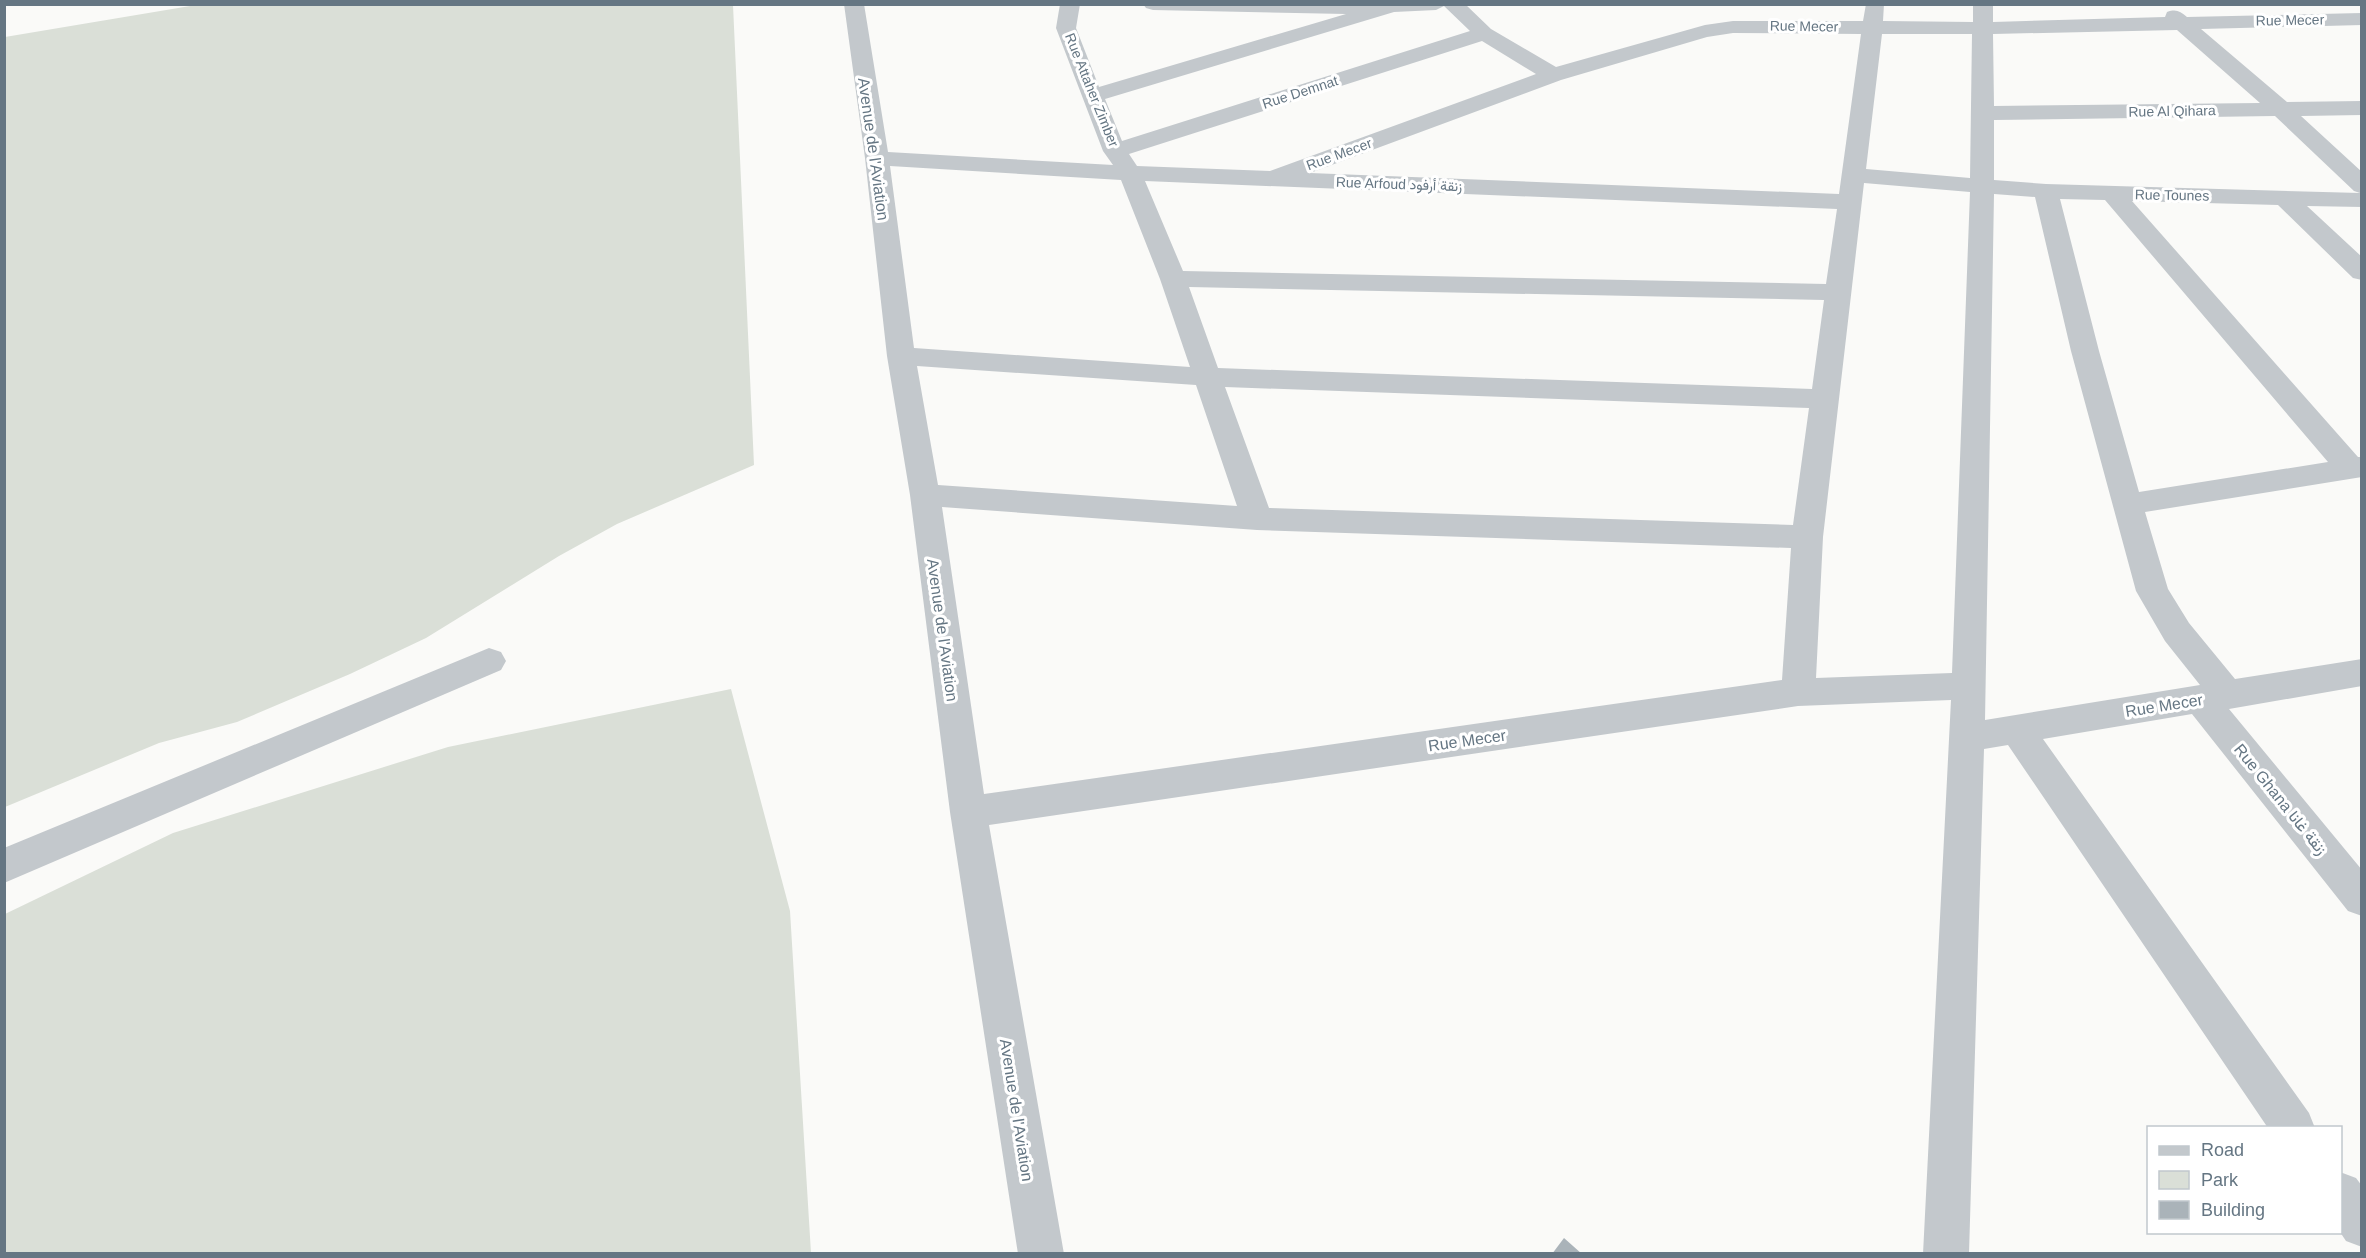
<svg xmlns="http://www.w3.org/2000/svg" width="2366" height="1258" viewBox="0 0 2366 1258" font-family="Arial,Vazirmatn,sans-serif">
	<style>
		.green { fill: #dadfd7 }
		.building { fill: #aab3b9 }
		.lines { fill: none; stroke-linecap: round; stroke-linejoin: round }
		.minor { fill: #c3c8cc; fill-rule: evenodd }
		.labels { text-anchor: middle; stroke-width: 6; stroke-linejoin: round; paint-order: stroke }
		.far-street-label { font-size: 14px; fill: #657683; stroke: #fff }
		.street-label { font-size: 16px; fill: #657683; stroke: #fff }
	</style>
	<rect width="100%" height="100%" fill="#fafaf8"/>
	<path class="green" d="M196,5h537l21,460 -137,59 -58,32 -133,82 -76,36 -113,48 -78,21 -154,64v-770z
		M731,689l59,222 21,342h-806v-339l168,-81 275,-86z"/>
	<path class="building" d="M1564,1238l18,16h-30z"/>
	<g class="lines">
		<path class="minor" d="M844,4h20l24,148 225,13 -10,-14 -47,-123 4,-24h20l-4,24 23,59 247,-73 -193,-4 -7,-2 -3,-4h322l26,25 65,38 149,-42 28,-4h130l3,-17h18l-1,17 90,1v-18h20v18l172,-5 2,-5c9,-3 13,-1 20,5l175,-4v12l-161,4 86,73 75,-1v14l-61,1 61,56v35l-55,-1 55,51v23l-9,-2 -75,-73 -146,-4 226,256h4v20l-217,35 23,77 21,34 46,56 127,-20v27l-133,23 133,161v46l-14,-5 -156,-197 -149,25 266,374 6,15h-47l-260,-383 -24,4 -15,505h-46l28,-554 -153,6 -809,119 75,429h-46l-68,-442 -40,-317 -23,-139 -22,-198zM1444,6l26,25 -348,110 -17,-42 289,-87 42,-2zM2177,30l83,73 -266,3 -1,-72zM1733,33l128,1 -22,160 -529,-21 251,-93 146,-43zM1882,34h90l-2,144 -104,-9zM1482,41l54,33 -266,97 -133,-5 -8,-12zM2275,116l79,75 6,2 -314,-9 -52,-4v-60zM890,166l231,14 39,99 30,88 -276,-19zM1145,181l692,28 -11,75 -643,-13zM1864,183l106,9 -18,481 -136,5 7,-141zM1994,194l41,3 36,154 65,240 29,50 35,44 -215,35zM2060,199l45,1 223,262 -189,30 -40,-141zM1189,287l635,13 -12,89 -594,-21zM917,366l279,19 41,121 -299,-21zM1225,387l584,21 -16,117 -524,-17zM942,507l315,23 534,18 -9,132 -798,114z
			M489,648l12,4 5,9 -5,9 -497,213v-35z
			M2340,1172l16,6 6,8v61l-16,-6 -6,-9z"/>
	</g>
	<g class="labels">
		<g class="far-street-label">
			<text transform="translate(2290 20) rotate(-1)" y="5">Rue Mecer</text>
			<text transform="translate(1804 26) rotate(1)" y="5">Rue Mecer</text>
			<text transform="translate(1092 90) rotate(68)" y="5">Rue Attaher Zimber</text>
			<text transform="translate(1300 92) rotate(-18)" y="5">Rue Demnat</text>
			<text transform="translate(2172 111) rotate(-1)" y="5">Rue Al Qihara</text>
			<text transform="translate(1339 154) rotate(-20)" y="5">Rue Mecer</text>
			<text transform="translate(1399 184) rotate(2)" y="5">Rue Arfoud زنقة أرفود</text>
			<text transform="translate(2172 195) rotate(1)" y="5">Rue Tounes</text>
		</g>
		<g class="street-label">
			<text transform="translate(874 149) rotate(82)" y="6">Avenue de l'Aviation</text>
			<text transform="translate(943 630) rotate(82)" y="6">Avenue de l'Aviation</text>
			<text transform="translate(2164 705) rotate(-9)" y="6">Rue Mecer</text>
			<text transform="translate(1467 740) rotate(-8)" y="6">Rue Mecer</text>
			<text transform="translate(2281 799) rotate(51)" y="6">Rue Ghana زنقة غانا</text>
			<text transform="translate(1017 1110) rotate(81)" y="6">Avenue de l'Aviation</text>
		</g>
	</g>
	<rect width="2366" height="1258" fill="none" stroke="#657683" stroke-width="12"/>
	<rect x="2147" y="1126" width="195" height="108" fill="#ffffff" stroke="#c1c8cd" stroke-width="1.5"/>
	<rect x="2159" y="1146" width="30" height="9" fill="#c3c8cc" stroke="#c1c8cd" stroke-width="1.5"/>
	<text x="2201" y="1156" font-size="18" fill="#657683">Road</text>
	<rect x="2159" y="1171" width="30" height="18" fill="#dadfd7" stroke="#c1c8cd" stroke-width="1.5"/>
	<text x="2201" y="1186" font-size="18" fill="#657683">Park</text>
	<rect x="2159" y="1201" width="30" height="18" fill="#aab3b9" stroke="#c1c8cd" stroke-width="1.5"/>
	<text x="2201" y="1216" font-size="18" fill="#657683">Building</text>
</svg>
